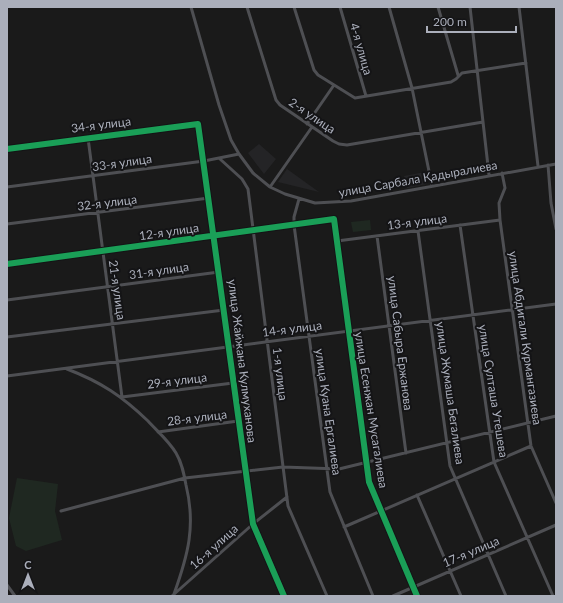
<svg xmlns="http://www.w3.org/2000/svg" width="563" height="603" viewBox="0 0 563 603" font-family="Lato,sans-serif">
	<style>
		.built { fill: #242426 }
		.green { fill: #1f2821 }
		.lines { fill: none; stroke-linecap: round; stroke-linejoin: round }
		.minor { stroke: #4e4f53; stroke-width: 3 }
		.cycleway-casing { stroke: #141416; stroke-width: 8 }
		.cycleway { stroke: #1a9f57; stroke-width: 6 }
		.labels { text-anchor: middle; stroke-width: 4; stroke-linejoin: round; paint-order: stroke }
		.street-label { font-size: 12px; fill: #abafbb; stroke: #141416 }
	</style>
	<rect width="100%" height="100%" fill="#1a1a1a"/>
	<path class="built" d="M259,144l17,15 -12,15 -16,-21z
		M287,169l32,23 -41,-10z
		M425,172l2,12 -20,4 -3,-12z"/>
	<path class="green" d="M370,220l1,10 -18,2 -2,-10z
		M17,478l41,6 -3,27 7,29 -36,11 -10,-5 -7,-28z"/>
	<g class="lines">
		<path class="minor" d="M191,7l28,98 12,35 8,14 14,19 17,14 15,7 30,9 36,-2 205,-37
			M247,7l29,93 4,5 53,36 6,3 8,1 136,-23
			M294,7l20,63 4,5 37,23 96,-16 5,-3 6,-6 64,-10
			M340,7l26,89
			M389,7l23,81 20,98
			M438,7l20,68
			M470,7l19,168
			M519,7l19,159
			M307,124l27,-39
			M88,138l34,259 111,-14
			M7,149l191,-25 55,400 31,72
			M220,159l22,20 6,10 40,317 39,90
			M548,165l3,38 5,26
			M502,173l3,15 -6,15 1,17 31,226 25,57
			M7,187l197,-26 35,-7
			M270,187l42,-60
			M299,199l-5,18v8l36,267 43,104
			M7,224l202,-26
			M460,225l34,237 59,134
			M418,231l32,235 56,130
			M377,236l29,217
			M337,241l163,-21
			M7,264l327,-45 35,263 48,114
			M7,300l212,-28
			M7,337l217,-27
			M67,369c34,13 55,27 81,52 9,10 21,20 28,32 6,10 8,21 10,32 10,41 2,70 -12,109
			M7,376l549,-72
			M158,432l80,-11
			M417,495l44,101
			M61,511l124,-33 98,-11 56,2 217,-53
			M344,527l187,-81
			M7,585l8,11
			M172,596l81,-72 34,-27
			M393,596l163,-71"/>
		<g class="cycleway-casing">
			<path id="cycleway" d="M7,149l191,-25 55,400 31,72
				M7,264l327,-45 35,263 48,114"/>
		</g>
		<use href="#cycleway" class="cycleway"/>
	</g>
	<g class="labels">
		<g class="street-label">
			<text transform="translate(361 49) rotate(74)" y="4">4-я улица</text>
			<text transform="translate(312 116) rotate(34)" y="4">2-я улица</text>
			<text transform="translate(101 125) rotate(-7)" y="4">34-я улица</text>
			<text transform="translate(122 163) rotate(-8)" y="4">33-я улица</text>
			<text transform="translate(418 179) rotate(-10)" y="4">улица Сарбала Қадыралиева</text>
			<text transform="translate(107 203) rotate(-7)" y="4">32-я улица</text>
			<text transform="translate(417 222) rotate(-7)" y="4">13-я улица</text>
			<text transform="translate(169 232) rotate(-8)" y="4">12-я улица</text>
			<text transform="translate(159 271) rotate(-8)" y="4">31-я улица</text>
			<text transform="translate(117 290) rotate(82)" y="4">21-я улица</text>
			<text transform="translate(292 329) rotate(-7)" y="4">14-я улица</text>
			<text transform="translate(525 338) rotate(82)" y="4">улица Абдигали Курмангазиева</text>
			<text transform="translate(400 343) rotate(83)" y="4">улица Сабыра Ержанова</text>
			<text transform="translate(242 361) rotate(83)" y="4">улица Жайжана Кулмуханова</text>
			<text transform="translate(280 374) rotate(83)" y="4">1-я улица</text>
			<text transform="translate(177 381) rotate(-7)" y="4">29-я улица</text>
			<text transform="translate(493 391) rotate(81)" y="4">улица Султаша Утешева</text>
			<text transform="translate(450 393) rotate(82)" y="4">улица Жумаша Бегалиева</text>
			<text transform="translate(371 410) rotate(81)" y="4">улица Есенжан Мусагалиева</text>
			<text transform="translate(328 412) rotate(82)" y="4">улица Куана Ергалиева</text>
			<text transform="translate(197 418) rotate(-7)" y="4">28-я улица</text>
			<text transform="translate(214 547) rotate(-42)" y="4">16-я улица</text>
			<text transform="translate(471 552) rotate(-23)" y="4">17-я улица</text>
		</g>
	</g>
	<rect width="563" height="603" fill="none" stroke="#abafbb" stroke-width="16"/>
	<g transform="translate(28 575)" stroke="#141416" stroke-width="3" paint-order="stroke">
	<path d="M0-3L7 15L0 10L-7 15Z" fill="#abafbb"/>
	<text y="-6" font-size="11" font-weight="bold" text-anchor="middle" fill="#abafbb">С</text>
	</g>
	<path d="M427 26v6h89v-6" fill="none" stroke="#abafbb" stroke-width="2"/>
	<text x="433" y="26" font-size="12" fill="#abafbb" stroke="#141416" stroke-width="3" paint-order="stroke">200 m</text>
</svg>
